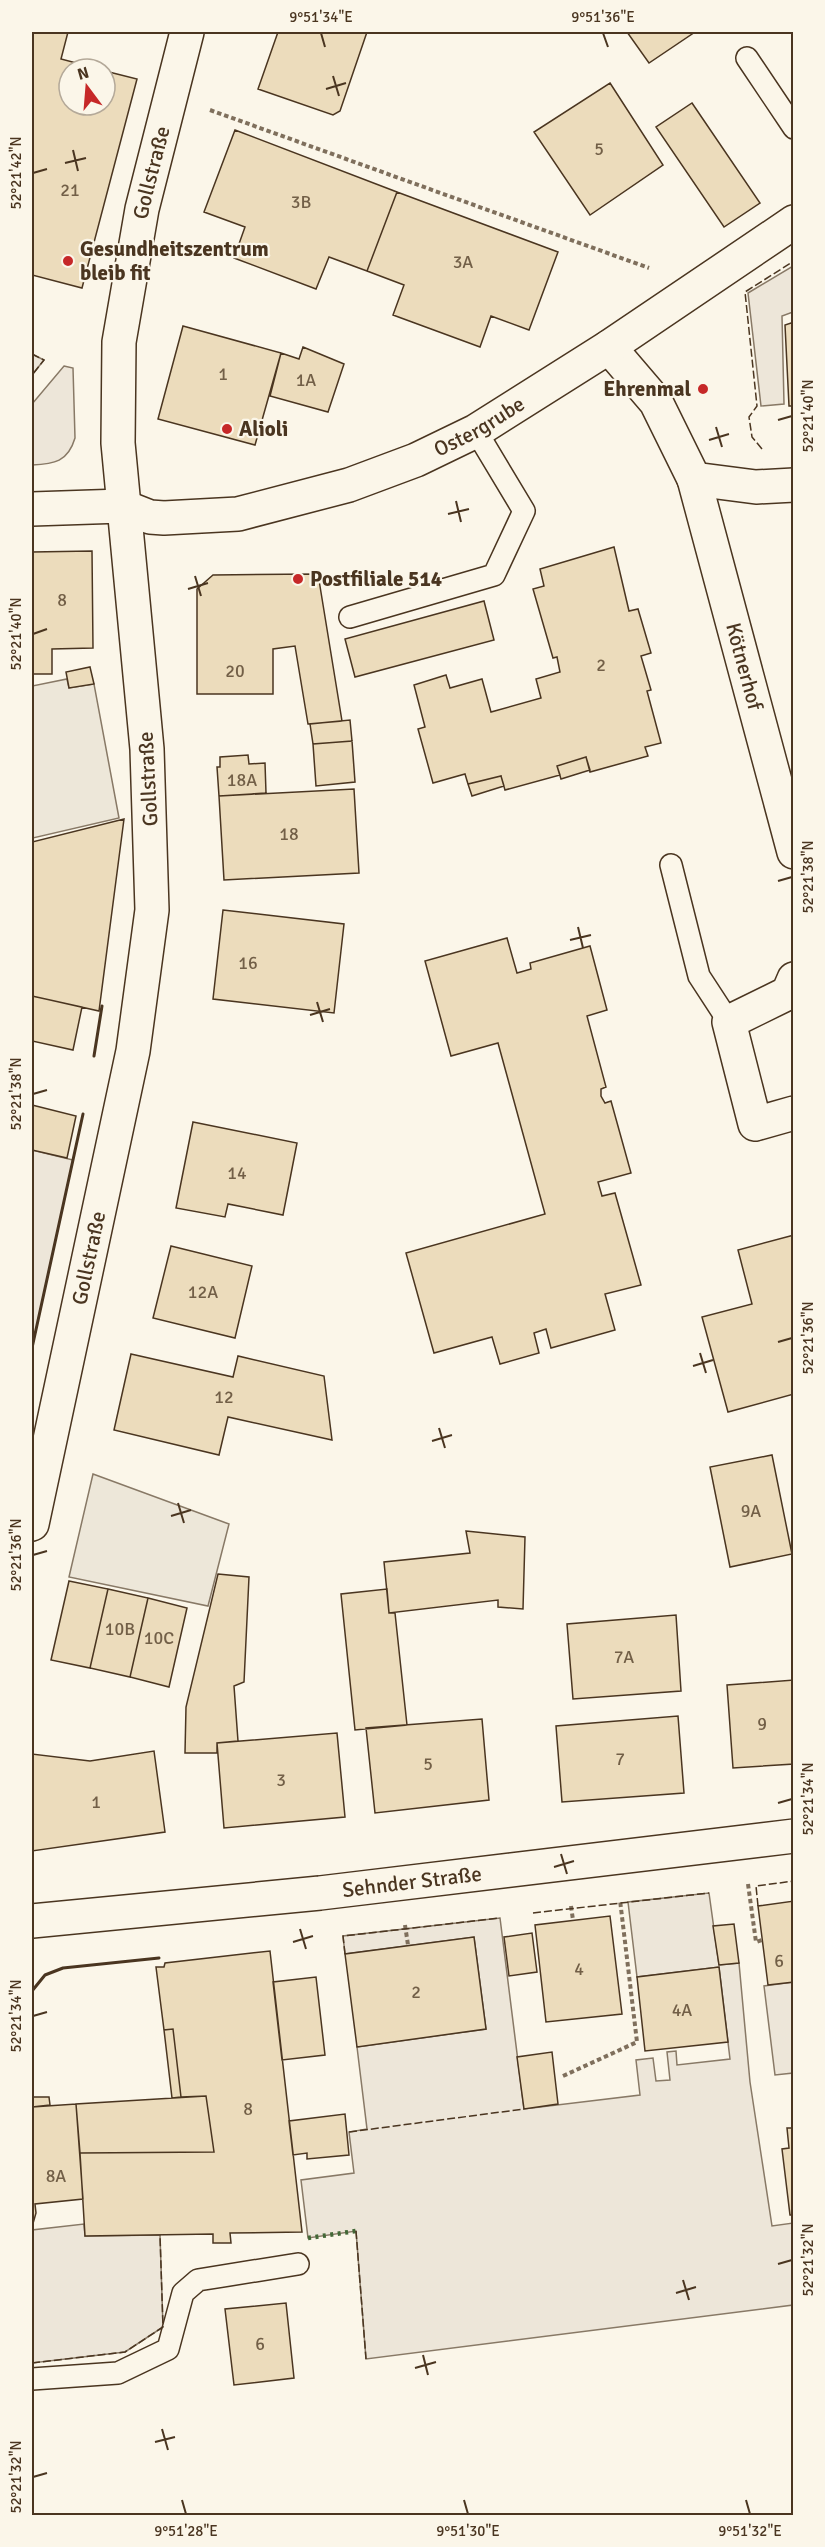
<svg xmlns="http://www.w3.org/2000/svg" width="825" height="2547" viewBox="0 0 825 2547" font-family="Signika,sans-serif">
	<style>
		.green { fill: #ede6d9; stroke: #887966; stroke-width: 1.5 }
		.parking { fill: #ede7d9; stroke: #887966; stroke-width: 1.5 }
		.building { fill: #ecdcbc; stroke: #4a3520; stroke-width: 1.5 }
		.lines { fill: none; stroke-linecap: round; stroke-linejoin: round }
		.service-casing { stroke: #4a3520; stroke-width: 24 }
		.minor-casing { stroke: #4a3520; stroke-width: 36 }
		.path { stroke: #7f6f5c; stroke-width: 4; stroke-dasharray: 4.5 3; stroke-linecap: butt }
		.service { stroke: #fbf6e9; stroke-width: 21 }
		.minor { stroke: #fbf6e9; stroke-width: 33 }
		.hedge { stroke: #436837; stroke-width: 4.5; stroke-dasharray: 3 4.5; stroke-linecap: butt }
		.fence { stroke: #4a3520; stroke-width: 1.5; stroke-dasharray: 8 3; stroke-linecap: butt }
		.wall { stroke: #4a3520; stroke-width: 3 }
		.ticks { fill: none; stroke: #4a3520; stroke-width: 2 }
		.poi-dot { fill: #c62828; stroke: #fbf6e9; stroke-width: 2 }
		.labels { text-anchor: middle; stroke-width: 4.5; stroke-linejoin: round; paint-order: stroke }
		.number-label { font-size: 18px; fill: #725f47 }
		.street-label { font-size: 21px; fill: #4a3520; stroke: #fbf6e9 }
		.poi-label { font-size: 21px; font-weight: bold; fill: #4a3520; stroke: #fbf6e9; text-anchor: start }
		.neatline { fill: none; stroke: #4a3520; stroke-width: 2 }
		.ticks-label { font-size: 15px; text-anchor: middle; fill: #4a3520 }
	</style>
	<rect width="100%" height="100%" fill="#fbf6e9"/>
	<path class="green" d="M793,266v46l-11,4 2,88 -23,2 -13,-113z
		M32,354l12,6 -12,15z
		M64,366l9,2 2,70c-7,24 -21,26 -43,27v-61z
		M32,1150l41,10 -41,188z
		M709,1893l10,72 20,-2 11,119 22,144 21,-3v82l-427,54 -10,-128 -48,7 -7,-58 53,-7 -5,-41 18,-3 -10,-82 129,-18 -12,-92 -129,17 -2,-18 157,-18 24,191 116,-14 -4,-35 17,-2 3,23 14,-1 -3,-28 9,-1 1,14 53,-6 -11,-92 -82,10 -9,-75z
		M793,1982v91l-18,2 -11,-89z
		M84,2224l1,12 75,-1 3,92 -38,25 -93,11v-133z"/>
	<path class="parking" d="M67,679l2,9 25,-4 25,134 -86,20 -1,-2v-150z
		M93,1474l136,50 -21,82 -139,-29z"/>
	<path class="building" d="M32,32h36l-7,27 38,10h-30v36h36v-34l32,8 -55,209 -50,-13z
		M278,32h89l-27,79 -7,4 -75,-26z
		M627,32h68l-46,31z
		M610,83l53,82 -73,50 -56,-83z
		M692,103l68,100 -36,24 -68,-100z
		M235,130l162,62 -30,79 -38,-14 -13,32 -82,-31 11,-31 -41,-15z
		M397,192l161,60 -29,78 -38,-14 -11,31 -87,-32 11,-30 -37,-14z
		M794,322v84h-5l-4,-81z
		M183,326l98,27 -26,92 -97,-26z
		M303,347l41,17 -16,48 -58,-16 11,-43 18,6z
		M614,547l15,64 9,-2 13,44 -10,3 10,34 -4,1 14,52 -16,4 3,9 -58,16 -4,-15 -29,9 3,9 -55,15 -4,-14 -33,8 -3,-10 -32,9 -15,-54 7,-2 -11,-42 32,-10 4,13 32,-9 9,33 50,-14 -5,-19 24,-7 -3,-15 -4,1 -20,-69 11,-3 -4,-17z
		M92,551l1,97 -41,1v25h-20v-122z
		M318,574l24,147 -34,3 -13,-78 -22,3v45h-76v-105l16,-14z
		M484,601l10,39 -139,37 -10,-38z
		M90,667l4,17 -25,4 -3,-16z
		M350,720l2,21 -39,3 -3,-20z
		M352,741l3,41 -39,4 -3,-42z
		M248,755l1,9 16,-1 1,30 -47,3 -2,-29h3v-10z
		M586,757l4,13 -29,9 -4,-13z
		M501,776l3,10 -32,10 -4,-12z
		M354,789l5,84 -135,7 -5,-84z
		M124,819l-25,192 -67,-15v-154z
		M223,910l121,14 -10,89 -121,-14z
		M507,938l10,35 14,-4 -1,-6 60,-17 17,64 -20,6 19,71 -5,2v7l4,7 6,-2 20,72 -33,9 4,14 13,-3 26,92 -36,9 10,36 -64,18 -5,-19 -12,4 5,20 -39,11 -8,-27 -58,16 -28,-100 139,-39 -47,-171 -47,13 -26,-95z
		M32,996l50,11 -9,43 -41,-9z
		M32,1105l44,11 -9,42 -35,-8z
		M193,1122l104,21 -14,72 -55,-11 -3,13 -49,-9z
		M794,1235v159l-66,18 -26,-95 50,-13 -14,-54z
		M171,1246l81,20 -17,72 -82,-20z
		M131,1354l102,23 5,-21 86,20 8,64 -104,-23 -9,38 -105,-25z
		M772,1455l20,99 -62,13 -20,-100z
		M466,1531l59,6 -2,72 -25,-2v-7l-109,13 -5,-51 86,-9z
		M218,1574l31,3 -5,105 -10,4 4,55 -21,2v10h-32l1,-46z
		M69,1581l39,8 -18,79 -39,-8z
		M108,1589l40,9 -18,79 -40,-9z
		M387,1589l2,24h6l12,112 -52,5 -14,-136z
		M148,1598l39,10 -18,79 -39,-10z
		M676,1615l5,76 -108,8 -6,-75z
		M794,1680v84l-61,4 -6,-83z
		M678,1716l6,77 -122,9 -6,-76z
		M482,1719l7,81 -114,13 -9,-85z
		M337,1733l8,84 -121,11 -7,-85z
		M154,1751l11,81 -133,19v-97l58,7z
		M794,1901v81l-26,3 -10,-79z
		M610,1916l12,98 -76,8 -11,-97z
		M734,1924l5,39 -20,2 -6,-39z
		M532,1933l5,39 -28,4 -5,-39z
		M474,1937l12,92 -129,18 -12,-93z
		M270,1951l32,281 -72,1 1,10h-18v-9l-128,2 -5,-83 134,-1 -8,-56 -25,1 -8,-68 -9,1 -8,-63h8l1,-4z
		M719,1967l9,75 -83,9 -8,-74z
		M316,1977l9,78 -43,5 -9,-78z
		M173,2029l8,68 -9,1 -8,-68z
		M552,2052l6,52 -34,5 -7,-52z
		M206,2096l8,56 -134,1 -4,-49z
		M32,2097h17l1,8 -18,2z
		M76,2104l7,95 -48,5 1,9 -4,14v-120z
		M345,2114l4,41 -42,4v-6l-14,2 -4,-34z
		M787,2128h7v87h-4l-8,-66 7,-1z
		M286,2303l8,75 -60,7 -9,-76z"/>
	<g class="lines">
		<g class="service-casing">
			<path id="service" d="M747,58l47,70
				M350,617l144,-42 30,-64 -48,-80
				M671,865l28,111 30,46
				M32,2379l86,-6 50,-24 15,-56 15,-13 100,-16"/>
		</g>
		<g class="minor-casing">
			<g id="minor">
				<path d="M609,347l47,55 38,77 62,8 38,-2"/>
				<path id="s1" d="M694,479l100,373"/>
				<path id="s2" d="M32,509l90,-3 28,11 14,1 74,-4 111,-29 67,-25 60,-29 133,-84 185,-125"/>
				<path d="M794,979l-6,14 -59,29 26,102 39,-11"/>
				<path id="s3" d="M32,1524l101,-473 19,-141 -5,-161 -29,-306 1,-101 23,-133 45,-177"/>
				<path id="s4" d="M32,1921l288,-28 474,-57"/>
			</g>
		</g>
		<path class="path" d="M210,110l439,158
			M748,1884l8,58 6,-2
			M571,1906l2,14
			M405,1925l3,20
			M563,2076l74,-34 -17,-142"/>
		<use href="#service" class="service"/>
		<use href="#minor" class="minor"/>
		<path class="hedge" d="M308,2238l48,-7"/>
		<path class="fence" d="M32,354l12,6 -12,15
			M762,449l-10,-12 -3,-20 8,-11 -12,-114 49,-31
			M758,1906l-2,-20 38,-5
			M533,1913l176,-20
			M345,1954l-2,-18 157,-18
			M349,2132l175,-23
			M356,2231l10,128
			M32,2363l93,-11 38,-25 -3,-92"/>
		<path class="wall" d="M94,1056l8,-50
			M32,1348l51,-234
			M32,1991l13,-16 18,-7 96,-10"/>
	</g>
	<path class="ticks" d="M321,33l4,14M603,33l5,14M333,76l6,20M326,89l20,-6M73,150l5,21M65,163l21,-5M33,173l14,-4M778,420l14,-4M716,427l6,20M709,440l20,-6M456,501l5,21M448,514l21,-5M195,576l6,20M188,589l20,-6M33,634l14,-5M778,881l14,-4M578,927l5,21M570,940l21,-5M317,1002l6,20M310,1015l20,-6M33,1094l14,-4M778,1342l14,-4M700,1353l6,20M693,1366l20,-6M439,1428l6,20M432,1441l20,-6M178,1503l6,20M171,1516l20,-6M33,1555l14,-4M778,1803l14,-4M561,1854l6,20M554,1867l20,-6M300,1929l6,20M293,1942l20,-6M33,2016l14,-4M778,2264l14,-4M683,2280l6,20M676,2293l20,-6M423,2355l5,20M415,2368l21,-6M162,2429l6,21M155,2442l20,-5M33,2477l14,-4M182,2500l4,14M464,2500l4,14M746,2500l4,14"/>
	<g class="poi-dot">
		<circle cx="68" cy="261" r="6"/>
		<circle cx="703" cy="389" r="6"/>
		<circle cx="227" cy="429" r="6"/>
		<circle cx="298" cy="579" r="6"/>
	</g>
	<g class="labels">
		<g class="number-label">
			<text x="599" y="155">5</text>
			<text x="70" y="196">21</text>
			<text x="301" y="208">3B</text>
			<text x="463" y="268">3A</text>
			<text x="223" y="380">1</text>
			<text x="306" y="386">1A</text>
			<text x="62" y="606">8</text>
			<text x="601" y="671">2</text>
			<text x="235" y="677">20</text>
			<text x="242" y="786">18A</text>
			<text x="289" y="840">18</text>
			<text x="248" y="969">16</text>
			<text x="237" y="1179">14</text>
			<text x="203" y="1298">12A</text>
			<text x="224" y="1403">12</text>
			<text x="751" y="1517">9A</text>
			<text x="120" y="1635">10B</text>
			<text x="159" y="1644">10C</text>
			<text x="624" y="1663">7A</text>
			<text x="762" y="1730">9</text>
			<text x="620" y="1765">7</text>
			<text x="428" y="1770">5</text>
			<text x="281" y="1786">3</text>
			<text x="96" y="1808">1</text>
			<text x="779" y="1967">6</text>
			<text x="579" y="1975">4</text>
			<text x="416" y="1998">2</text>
			<text x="682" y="2016">4A</text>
			<text x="248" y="2115">8</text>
			<text x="56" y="2182">8A</text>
			<text x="260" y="2350">6</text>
		</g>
		<g class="street-label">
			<text dy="7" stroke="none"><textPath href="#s3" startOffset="1368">Gollstraße</textPath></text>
			<text dy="7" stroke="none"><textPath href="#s2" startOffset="466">Ostergrube</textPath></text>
			<text dy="7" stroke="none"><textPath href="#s1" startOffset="194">Kötnerhof</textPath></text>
			<text transform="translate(148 779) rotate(-93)" y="7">Gollstraße</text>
			<text dy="7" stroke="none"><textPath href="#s3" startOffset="272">Gollstraße</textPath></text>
			<text dy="7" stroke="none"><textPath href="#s4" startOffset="382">Sehnder Straße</textPath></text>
		</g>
		<g class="poi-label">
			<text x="80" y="256">Gesundheitszentrum<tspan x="80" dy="24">bleib fit</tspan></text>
			<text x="691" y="396" text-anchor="end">Ehrenmal</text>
			<text x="239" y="436">Alioli</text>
			<text x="310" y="586">Postfiliale 514</text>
		</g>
	</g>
	<rect width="825" height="2547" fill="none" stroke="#fbf6e9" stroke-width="66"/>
	<g transform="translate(87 87) rotate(344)"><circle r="28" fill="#fbf6e9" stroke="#b4a999" stroke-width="1.5"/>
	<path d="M0-4.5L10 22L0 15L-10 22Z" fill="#c62828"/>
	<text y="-9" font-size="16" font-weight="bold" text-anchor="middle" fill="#4a3520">N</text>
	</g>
	<rect x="33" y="33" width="759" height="2481" class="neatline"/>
	<g class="ticks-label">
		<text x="321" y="22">9°51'34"E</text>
		<text x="603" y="22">9°51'36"E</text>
		<text transform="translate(16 173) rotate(-90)" y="5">52°21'42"N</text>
		<text transform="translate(808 416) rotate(-90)" y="5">52°21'40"N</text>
		<text transform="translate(16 634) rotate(-90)" y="5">52°21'40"N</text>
		<text transform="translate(808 877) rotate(-90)" y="5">52°21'38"N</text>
		<text transform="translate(16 1094) rotate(-90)" y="5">52°21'38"N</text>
		<text transform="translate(808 1338) rotate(-90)" y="5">52°21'36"N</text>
		<text transform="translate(16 1555) rotate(-90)" y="5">52°21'36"N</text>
		<text transform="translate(808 1799) rotate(-90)" y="5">52°21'34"N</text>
		<text transform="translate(16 2016) rotate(-90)" y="5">52°21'34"N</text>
		<text transform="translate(808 2260) rotate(-90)" y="5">52°21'32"N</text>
		<text transform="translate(16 2477) rotate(-90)" y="5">52°21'32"N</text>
		<text x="186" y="2536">9°51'28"E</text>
		<text x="468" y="2536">9°51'30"E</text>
		<text x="750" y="2536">9°51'32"E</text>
	</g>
</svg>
